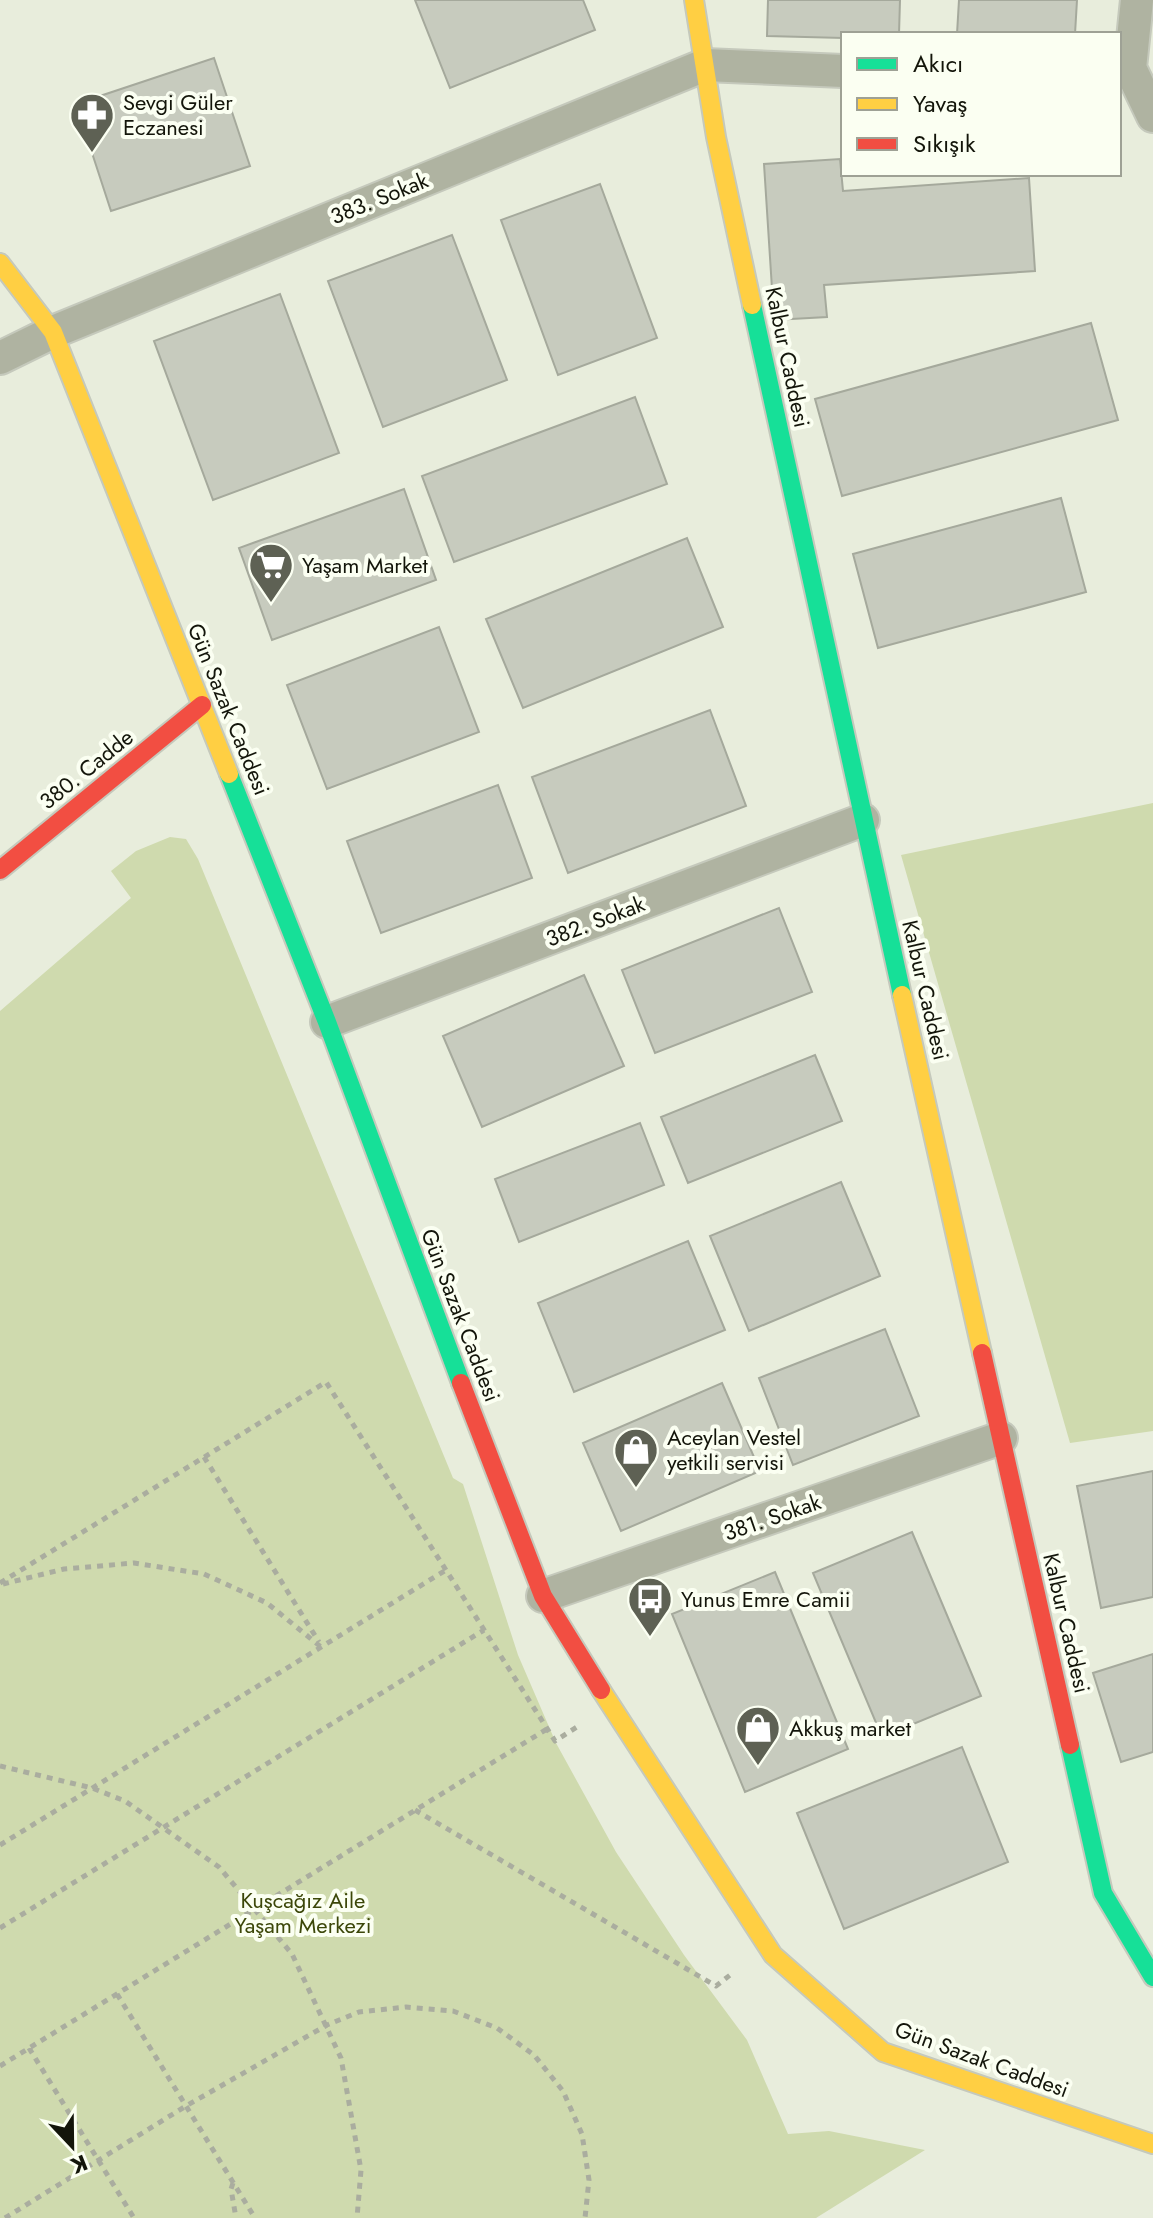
<svg xmlns="http://www.w3.org/2000/svg" width="1153" height="2218" viewBox="0 0 1153 2218" font-family="Jost,sans-serif">
	<style>
		.green { fill: #cfdaae }
		.building { fill: #c7cbbe; stroke: #a5a99c; stroke-width: 2 }
		.lines { fill: none; stroke-linecap: round; stroke-linejoin: round }
		.street-casing { stroke: #c5c9bc; stroke-width: 36 }
		.fast-casing { stroke: #c5c9bc; stroke-width: 22 }
		.slow-casing { stroke: #c5c9bc; stroke-width: 22 }
		.jam-casing { stroke: #c5c9bc; stroke-width: 22 }
		.path { stroke: #aaad9f; stroke-width: 5; stroke-dasharray: 6 6; stroke-linecap: butt }
		.street { stroke: #afb3a1; stroke-width: 32 }
		.fast { stroke: #16e098; stroke-width: 18 }
		.slow { stroke: #ffcf43; stroke-width: 18 }
		.jam { stroke: #f24e42; stroke-width: 18 }
		.labels { text-anchor: middle; stroke-width: 8; stroke-linejoin: round; paint-order: stroke }
		.poi-label { font-size: 22px; fill: #13150a; stroke: #fbfff2; text-anchor: start }
		.street-label { font-size: 22px; fill: #13150a; stroke: #fbfff2 }
		.park-label { font-size: 22px; fill: #3c4709; stroke: #fbfff2 }
	</style>
	<rect width="100%" height="100%" fill="#e8eddc"/>
	<path class="green" d="M1153,803v628l-83,12 -169,-588z
		M170,837l16,2 12,20 255,619 10,6 55,171 38,88 60,109 68,103 63,85 41,94 41,-3 96,19 -109,68h-816v-1207l131,-113 -20,-27 25,-20z"/>
	<path class="building" d="M415,0h168l12,30 -145,58z
		M768,0h132l-1,34h-56v4l-76,-2z
		M959,0h118l-2,34h-118z
		M214,58l36,108 -139,45 -35,-107z
		M840,159l3,32 186,-13 6,93 -211,14 3,32 -53,3 -10,-156z
		M600,184l57,154 -99,37 -57,-155z
		M452,235l55,145 -124,47 -55,-146z
		M280,294l59,159 -126,47 -59,-159z
		M1091,323l27,97 -276,76 -27,-97z
		M635,397l32,87 -213,78 -32,-86z
		M404,489l32,91 -164,60 -33,-92z
		M1061,498l25,94 -208,56 -25,-94z
		M687,538l36,89 -200,81 -37,-89z
		M439,627l40,105 -152,57 -40,-104z
		M710,710l36,96 -178,67 -36,-96z
		M498,785l34,93 -151,55 -34,-92z
		M779,908l33,84 -157,61 -33,-83z
		M584,975l40,91 -142,61 -39,-91z
		M815,1055l27,66 -154,62 -27,-66z
		M640,1123l24,62 -145,57 -24,-63z
		M841,1182l39,94 -131,55 -39,-95z
		M688,1241l37,89 -151,62 -36,-89z
		M885,1329l34,87 -126,49 -34,-87z
		M722,1383l38,88 -139,60 -38,-88z
		M1153,1471v126l-52,11 -24,-122z
		M912,1532l69,164 -99,41 -69,-164z
		M775,1572l73,177 -103,43 -73,-178z
		M1153,1654v98l-32,10 -28,-89z
		M962,1747l46,115 -164,67 -47,-116z"/>
	<g class="lines">
		<g class="street-casing">
			<path id="street" d="M1137,0l-7,68 23,48
				M0,358l53,-26 652,-267 138,6
				M327,1022l536,-202
				M543,1596l458,-158"/>
		</g>
		<g class="fast-casing">
			<path id="fast" d="M752,305l150,690
				M229,774l98,248 134,361
				M1070,1745l33,148 50,84"/>
		</g>
		<g class="slow-casing">
			<path id="slow" d="M694,0l22,137 36,168
				M0,263l53,69 176,442
				M902,995l80,358
				M601,1690l172,265 110,97 270,92"/>
		</g>
		<g class="jam-casing">
			<path id="jam" d="M0,870l202,-165
				M982,1353l88,392
				M461,1383l82,213 58,94"/>
		</g>
		<path class="path" d="M204,1457l115,185
			M0,1583l326,-201 229,359 22,-14
			M3,1584l61,-15 70,-6 70,11 63,29 54,44
			M0,1766l92,22 33,13 94,66 73,87 49,104 20,112 -4,48
			M415,1810l301,176 18,-14
			M0,1845l446,-275
			M0,1928l484,-298
			M117,1994l138,224
			M29,2048l105,170
			M0,2066l547,-337
			M233,2183l-2,6 5,29
			M5,2218l181,-112 141,-81 32,-13 47,-5 47,4 44,17 37,27 29,36 19,43 7,46 -4,38"/>
		<use href="#street" class="street"/>
		<use href="#fast" class="fast"/>
		<use href="#slow" class="slow"/>
		<use href="#jam" class="jam"/>
	</g>
	<defs>
		<g id="pharmacy-pin" transform="scale(2.3)"><path d="M0 17L-7.5 6A9.5 9.5 0 1 1 7.5 6Z" fill="#5e6154" stroke="#fbfff2"/><path d="M-2-6h4v4h4v4h-4v4h-4v-4h-4v-4h4Z" fill="#fff"/></g>
		<g id="supermarket-pin" transform="scale(2.3)"><path d="M0 17L-7.5 6A9.5 9.5 0 1 1 7.5 6Z" fill="#5e6154" stroke="#fbfff2"/><path d="M-6-5.5h2.5l.6 2H6L4.5 2H-2.5L-4.4-4H-6ZM-1.5 3.2a1.3 1.3 0 1 0 .1 0ZM3 3.2a1.3 1.3 0 1 0 .1 0Z" fill="#fff"/></g>
		<g id="shop-pin" transform="scale(2.3)"><path d="M0 17L-7.5 6A9.5 9.5 0 1 1 7.5 6Z" fill="#5e6154" stroke="#fbfff2"/><path d="M-5-2.5h2.3a2.7 3.5 0 0 1 5.4 0H5L5.5 6h-11ZM-1.5-2.5h3a1.5 2.3 0 0 0-3 0Z" fill="#fff"/></g>
		<g id="bus-pin" transform="scale(2.3)"><path d="M0 17L-7.5 6A9.5 9.5 0 1 1 7.5 6Z" fill="#5e6154" stroke="#fbfff2"/><path d="M-5-6H5V4H4V6H2V4H-2V6H-4V4H-5ZM-3.5-4V0h7V-4ZM-3.5 1.2v1.5H-2V1.2ZM2 1.2v1.5H3.5V1.2Z" fill="#fff"/></g>
	</defs>
	<g fill-rule="evenodd">
		<use href="#pharmacy-pin" x="92" y="115"/>
		<use href="#supermarket-pin" x="271" y="565"/>
		<use href="#shop-pin" x="636" y="1450"/>
		<use href="#bus-pin" x="650" y="1599"/>
		<use href="#shop-pin" x="758" y="1728"/>
	</g>
	<g class="labels">
		<g class="poi-label">
			<text x="123" y="110">Sevgi Güler<tspan x="123" dy="25">Eczanesi</tspan></text>
			<text x="302" y="573">Yaşam Market</text>
			<text x="667" y="1445">Aceylan Vestel<tspan x="667" dy="25">yetkili servisi</tspan></text>
			<text x="681" y="1607">Yunus Emre Camii</text>
			<text x="789" y="1736">Akkuş market</text>
		</g>
		<g class="street-label">
			<text transform="translate(379 198) rotate(-22)" y="8">383. Sokak</text>
			<text transform="translate(788 357) rotate(78)" y="8">Kalbur Caddesi</text>
			<text transform="translate(229 709) rotate(68)" y="8">Gün Sazak Caddesi</text>
			<text transform="translate(86 769) rotate(-39)" y="8">380. Cadde</text>
			<text transform="translate(595 921) rotate(-21)" y="8">382. Sokak</text>
			<text transform="translate(926 990) rotate(77)" y="8">Kalbur Caddesi</text>
			<text transform="translate(461 1315) rotate(69)" y="8">Gün Sazak Caddesi</text>
			<text transform="translate(772 1517) rotate(-19)" y="8">381. Sokak</text>
			<text transform="translate(1067 1623) rotate(77)" y="8">Kalbur Caddesi</text>
			<text transform="translate(982 2059) rotate(20)" y="8">Gün Sazak Caddesi</text>
		</g>
		<g class="park-label">
			<text x="303" y="1908">Kuşcağız Aile<tspan x="303" dy="25">Yaşam Merkezi</tspan></text>
		</g>
	</g>
	<rect x="841" y="32" width="280" height="144" fill="#fbfff2" stroke="#9ea195" stroke-width="2"/>
	<rect x="857" y="58" width="40" height="12" fill="#16e098" stroke="#9ea195" stroke-width="2"/>
	<text x="913" y="72" font-size="24" fill="#13150a">Akıcı</text>
	<rect x="857" y="98" width="40" height="12" fill="#ffcf43" stroke="#9ea195" stroke-width="2"/>
	<text x="913" y="112" font-size="24" fill="#13150a">Yavaş</text>
	<rect x="857" y="138" width="40" height="12" fill="#f24e42" stroke="#9ea195" stroke-width="2"/>
	<text x="913" y="152" font-size="24" fill="#13150a">Sıkışık</text>
	<g transform="translate(72 2146) rotate(158)" stroke="#fbfff2" stroke-width="6" paint-order="stroke">
	<path d="M0-6L14 30L0 20L-14 30Z" fill="#13150a"/>
	<text y="-12" font-size="22" font-weight="bold" text-anchor="middle" fill="#13150a">K</text>
	</g>
</svg>
